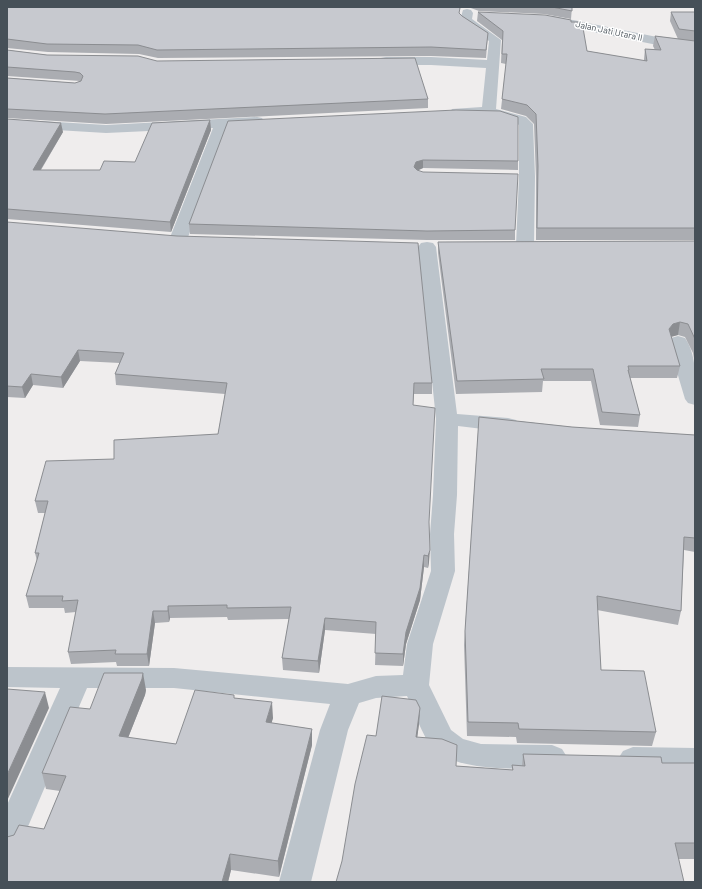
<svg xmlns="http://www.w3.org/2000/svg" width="702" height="889" viewBox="0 0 702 889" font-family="Barlow,sans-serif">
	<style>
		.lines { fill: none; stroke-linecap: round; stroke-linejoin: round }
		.minor { fill: #bcc4cb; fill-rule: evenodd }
		.wall { fill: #abadb2 }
		.shaded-wall { fill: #8b8d91 }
		.building { fill: #c7c9cf; stroke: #8b8d91 }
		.labels { text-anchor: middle; stroke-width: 3; stroke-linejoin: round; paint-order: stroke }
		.far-street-label { font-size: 9px; fill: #465058; stroke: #fff }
	</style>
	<rect width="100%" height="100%" fill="#efeded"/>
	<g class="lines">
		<path class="minor" d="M467,9l4,1 2,3 -1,6 29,21 -5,69 30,8 7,7 2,53 -1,68 -3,4 -6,1 -6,-1 -3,-4 3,-68v-52l-3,-2 -28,-8 -31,1 -5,-1 -2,-3 2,-3 30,-2 4,-39 -55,-3h-45l-5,-1 -2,-3 2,-3 5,-1h45l56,3 2,-19 -29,-21 3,-10z
			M553,16l114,23 28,3v8l-28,-3 -118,-24 -2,-3 2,-3z
			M257,117l5,1 2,3 -2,3 -34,3 -41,113 -3,4 -6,1 -6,-1 -3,-4 44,-112 -107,5 -99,-6v-8l99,6z
			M427,242l6,1 3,4 21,167 51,4 8,2 3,5 -3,5 -8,2 -50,-6 -1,69 -3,39 1,37 -22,73 -4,41 22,45 12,9 18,5 71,1 10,4 5,8 -5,8 -10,4c-32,-1 -99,4 -121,-23 -8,-10 -18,-37 -24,-50l-31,2 -17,5 -11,27 -37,152h-32l41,-152 10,-26 -156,-16h-87l-69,162 -11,3v-48l53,-117 -53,-1v-20l167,1 174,16 28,-8 27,-1 4,-31 24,-73 -1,-37 3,-39 3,-76 -18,-172 3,-4z
			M678,336l7,2c13,19 10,45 10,67l-7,-2 -3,-4 -17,-57 3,-4z
			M633,747l62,1v24l-62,-1 -10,-4 -5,-8 5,-8z"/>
	</g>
	<path class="wall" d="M7,7l452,6 3,3 26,17 -2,25 -55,-2 -273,2 -19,-4 -91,-2 -41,-4z
		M468,7h104l-1,12 -27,-5 -65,-3z
		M478,12l93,10 16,29 57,10v-2l1,-10 10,1 -2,-4 2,-10 40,5v199h-159v-63l-2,-53 -8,-8 -25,-7 5,-45 -5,-1 1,-23 -25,-19z
		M671,12h24v29l-17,-2 -8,-18z
		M7,50l40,5 110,6 271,38v9l-322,16 -99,-6v-40l68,5 5,-2 -73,-5z
		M456,110l62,51v9l-95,-2 -6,3 98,59v10h-88l-237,-6 -1,-10z
		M7,119l56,13 -22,38h59l35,-8 75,-42 1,10 -40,102 -164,-13z
		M7,222l425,161v11h-18l-1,11 16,117v40l-1,6 -4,-1 -4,33 -14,44 -3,22 -28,-1 1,-31 -51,-4 -6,43 -36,-3 -1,-12 7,-39 -61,1 -1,-3 -57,1 -1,4 -14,1 -6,43h-32l-1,-4 -45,2 -3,-12 8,-40 -11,1 -1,-5h-35l-3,-12 11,-35 -2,-8 10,-40h-7l-3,-12 79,-42 104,-25 7,-40 -109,-9 -1,-11 5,-11 -40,-2 -17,27 -30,-3 -8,13 -18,-1z
		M695,241v124l-2,-12 -8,-16 -7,-2 -7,1 9,30 -3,12h-47l10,37 -2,12 -38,-2 -9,-44h-48l-1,11 -86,2 -18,-141v-11z
		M479,417l93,10 123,8v117l-11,-2 -3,61 -3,14 -81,-15 4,60 55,62 -4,14 -135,-3 -1,-6 -49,-1 -3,-91z
		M146,690l-1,5 -17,43 48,6 59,-46 38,20 -2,5 41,6v16l-33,132 -48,-7 -3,12h-221l37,-53 16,-38 -14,-2 -4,-16 48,-64z
		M420,708l-1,16 -2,14 39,28 56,4v-5l10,1 1,-12 139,9h33v96h-16l-303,-123z"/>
	<path class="shaded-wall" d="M210,120l1,10 -40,102 -1,-10z
		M61,123l2,9 -28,47 -2,-9z
		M423,160v8l-7,3 -2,-4 2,-5z
		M680,322l-2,13 -7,2 -2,-8 4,-5z
		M78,350l2,11 -17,27 -2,-11z
		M31,374l2,11 -8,13 -3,-11z
		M430,550l-1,12 -1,6v-12z
		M424,555v12l-4,33 -14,44 -3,22v-12l3,-22z
		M168,606l2,12 -1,4 -1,-11z
		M153,611l2,12 -6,43 -2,-12z
		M325,618v12l-6,43 -1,-12z
		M143,673l3,17 -1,5 -23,58 -3,-17z
		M45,692l4,16 -42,93v-26z
		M272,702l1,16 -6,21 -1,-17z
		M420,708l-1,16 -4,30 1,-17z
		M312,729v16l-33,132 -1,-16z
		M230,854l1,16 -3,12h-6z"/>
	<path class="building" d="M7,7h450l3,1 -1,5 3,3 26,17 -2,17 -55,-3 -274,3 -19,-5 -91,-1 -40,-5z
		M552,7h20v4z
		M478,12l67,3 26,5v2h11l5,29 60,10 -2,-12 16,1 -6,-14 40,5v187h-158l1,-62 -2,-52 -9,-9 -25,-6 5,-45h-5l1,-23z
		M671,12h24v19l-16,-2z
		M7,50l40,5 91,1 19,5 258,-3 13,41 -323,15 -98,-5v-31l68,5 6,-2 2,-5 -3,-3 -5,-1 -68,-5z
		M456,110l44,1 18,6v44l-95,-1 -7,2 -2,5 3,3 6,2 95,2 -3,56 -88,1 -238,-7 39,-103z
		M7,119l54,4 -28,47h67l4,-9 31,1 17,-39 58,-3 -40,102 -163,-13z
		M7,222l170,14 241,7 14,140h-18l-1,22 22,3 -6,114 1,28 -2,6 -4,-1 -4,33 -14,44 -3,22 -28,-1 1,-31 -51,-4 -7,43 -36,-3 9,-51 -64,1v-3l-59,1v5h-15l-6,43h-32l1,-4 -48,2 10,-52 -16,1 1,-5h-37l13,-43h-4l13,-52h-13l11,-40 68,-2v-19l104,-6 9,-51 -112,-9 9,-21 -46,-3 -17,27 -30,-3 -9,13 -15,-1z
		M695,241v98l-7,-15 -8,-2 -7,2 -4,5 11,37h-52l1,4h-1l12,45 -38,-3 -9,-43h-52l3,10 -87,2 -19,-139z
		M479,417l93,10 123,8v103l-11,-1 -3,74 -84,-15 4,74 43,1 12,61 -137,-3 -1,-6 -50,-1 -3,-91z
		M104,673h39l-1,6 -23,57 57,8 19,-54 39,5v3l38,4 -6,20 46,7 -34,132 -48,-7 -8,28h-215v-45l7,-2 5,-10 25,4 22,-53 -24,-3 28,-66 20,2z
		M7,689l38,3 -38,83z
		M382,696l34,4 4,8 -4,29 26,2 15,6 -1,21 57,4 -1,-5 13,1 -2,-12 138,3 1,6h33v80h-20l9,39h-348l6,-21 13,-77 12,-49 9,1z"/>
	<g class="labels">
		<g class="far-street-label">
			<text transform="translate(609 31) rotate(12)" y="3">Jalan Jati Utara II</text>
		</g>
	</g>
	<rect width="702" height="889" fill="none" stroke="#465058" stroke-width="16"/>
</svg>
